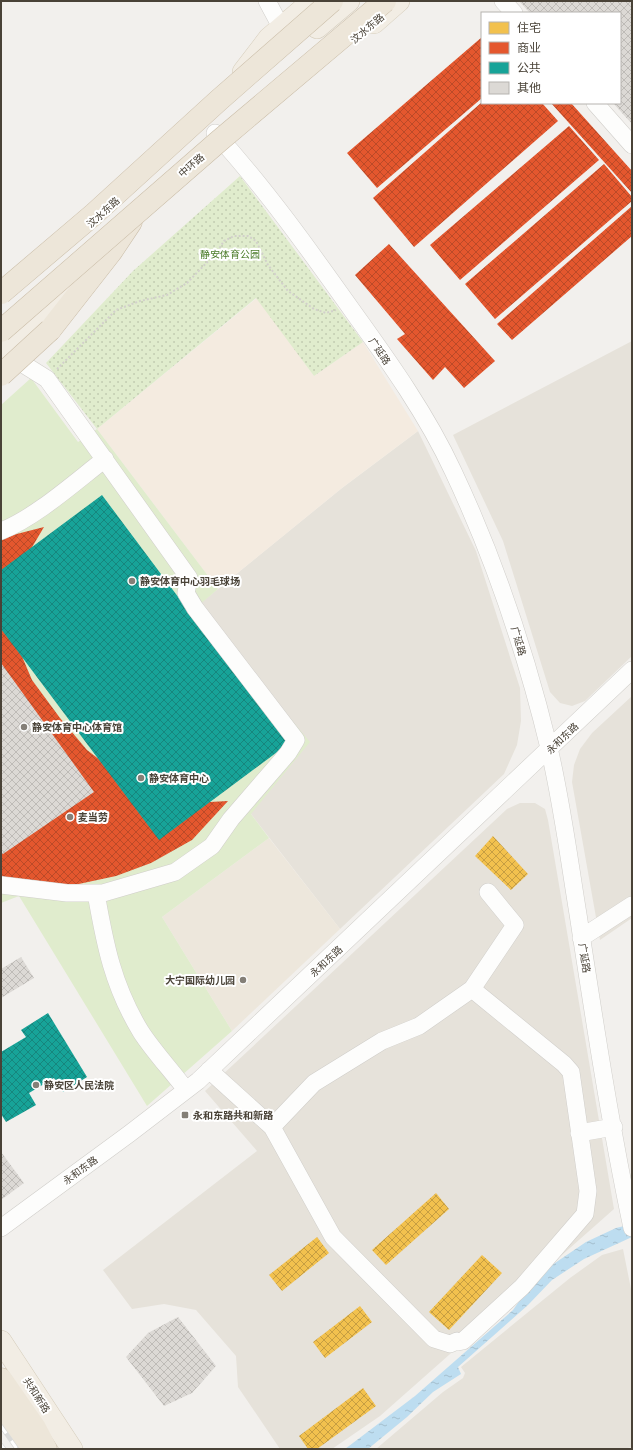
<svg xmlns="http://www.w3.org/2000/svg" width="633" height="1450" viewBox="0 0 633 1450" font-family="Signika,'Noto Sans SC',sans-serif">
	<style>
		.residential { fill: #e6e2da }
		.commercial { fill: #f4ebe0 }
		.education { fill: #ede7dc }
		.green { fill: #e0eccd }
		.garden { fill: url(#garden-dots) }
		.water { fill: url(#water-ripples) }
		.homes { fill: url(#homes-cross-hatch) }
		.shops { fill: url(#shops-cross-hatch) }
		.public { fill: url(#public-cross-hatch) }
		.building { fill: url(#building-cross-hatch) }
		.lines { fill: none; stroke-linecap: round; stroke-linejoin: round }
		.minor-casing { stroke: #d0ceca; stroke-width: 18 }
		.major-casing { stroke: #d5ccba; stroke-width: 22 }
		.highway-casing { stroke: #cabda8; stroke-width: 23 }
		.path { stroke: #d2d0cb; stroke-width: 2; stroke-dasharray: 2 2; stroke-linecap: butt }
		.minor { stroke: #fdfdfc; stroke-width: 17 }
		.major { stroke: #f2ede4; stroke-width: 21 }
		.highway { stroke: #ede6d9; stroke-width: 22 }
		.rail-casing { stroke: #dadad9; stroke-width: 4.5 }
		.rail { stroke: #fff; stroke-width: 3; stroke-dasharray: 9; stroke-linecap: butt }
		.highway-bridge-casing { stroke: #cabda8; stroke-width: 23; stroke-linecap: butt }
		.highway-bridge { stroke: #ede6d9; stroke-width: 22 }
		.poi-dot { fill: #847f77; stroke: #fff; stroke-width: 1.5 }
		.labels { text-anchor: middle; stroke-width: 4; stroke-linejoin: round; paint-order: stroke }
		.street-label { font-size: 10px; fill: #494237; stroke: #fff }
		.park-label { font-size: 10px; fill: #4b7c29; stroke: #fff }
		.poi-label { font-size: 10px; font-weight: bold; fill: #494237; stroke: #fff; text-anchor: start }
	</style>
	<defs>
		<pattern id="garden-dots" width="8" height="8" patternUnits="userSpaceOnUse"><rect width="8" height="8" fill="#e0eccd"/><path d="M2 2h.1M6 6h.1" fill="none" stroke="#c2ccb1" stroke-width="1.8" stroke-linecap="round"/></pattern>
		<pattern id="water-ripples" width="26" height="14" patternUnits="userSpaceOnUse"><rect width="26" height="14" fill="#bdddf0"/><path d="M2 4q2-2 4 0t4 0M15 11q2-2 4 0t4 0" fill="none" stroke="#a4bfce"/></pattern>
		<pattern id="homes-cross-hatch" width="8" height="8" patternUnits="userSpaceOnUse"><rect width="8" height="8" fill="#f2c14e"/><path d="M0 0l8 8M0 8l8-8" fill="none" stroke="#c69e42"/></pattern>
		<pattern id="shops-cross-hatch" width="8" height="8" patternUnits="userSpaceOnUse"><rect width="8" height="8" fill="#e4572e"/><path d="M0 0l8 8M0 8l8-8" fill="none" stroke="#bb4a28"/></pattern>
		<pattern id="public-cross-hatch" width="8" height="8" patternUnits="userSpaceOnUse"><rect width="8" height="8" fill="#17a398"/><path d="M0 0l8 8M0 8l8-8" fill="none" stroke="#17867d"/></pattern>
		<pattern id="building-cross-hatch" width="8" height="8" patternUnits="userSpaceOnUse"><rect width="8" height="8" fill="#dcd9d5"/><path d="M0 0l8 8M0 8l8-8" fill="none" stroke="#bebbb7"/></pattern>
	</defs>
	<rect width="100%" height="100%" fill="#f2f0ed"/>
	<path class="residential" d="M632,341v315l-47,45 -13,5 -12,-3 -10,-11 -47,-151 -50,-106z
		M418,431l58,120 44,137 1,33 -4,24 -13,29 -164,155 -89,-115 -54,-208 145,-118z
		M632,696v222l-32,22 -28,-158 2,-17 6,-16 12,-16z
		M520,803h15l10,6 3,11 66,389 -234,207 -48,33h-52l-42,-62 -2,-31 -40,-46 -32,-6 -32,5 -29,-39 154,-119 -52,-60 302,-282z
		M623,1249l9,45v153l-9,2h-247l67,-57 20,-14 2,-5 -4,-6 109,-89 32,-23z"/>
	<path class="commercial" d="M257,298l57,78 49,-34 55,89 -76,57 -124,101 -121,-160z"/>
	<path class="education" d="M269,838l71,91 -108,102 -70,-114z"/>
	<path class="green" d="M31,378l47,64 19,-13 121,160 -20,17 112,136 -59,72 18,24 -107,79 70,114 -85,75 -128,-210 -18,7v-498z"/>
	<path class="garden" d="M240,176l123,166 -49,34 -58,-78 -159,131 -51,-66 87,-92z"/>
	<path class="water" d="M632,1224v13l-48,22 -32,21 -24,25 -70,62 3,7 -28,18 -26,25 -39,32h-23l70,-53 98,-86 16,-23 23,-22 34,-23 30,-14z"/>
	<path class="homes" d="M493,836l35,38 -17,16 -36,-34z
		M436,1193l13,16 -63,56 -14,-15z
		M317,1237l12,16 -47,38 -13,-16z
		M482,1255l20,18 -53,57 -20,-18z
		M360,1306l12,16 -47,36 -12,-16z
		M363,1388l13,18 -59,43h-9l-9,-13z"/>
	<path class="shops" d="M482,37v61l-105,90 -30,-35z
		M482,102l60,1 16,18 -144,126 -41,-49z
		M551,103h20l61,68v22z
		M569,126l30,34 -139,120 -30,-35z
		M604,164l28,33v4l-137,118 -30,-35z
		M632,206v30l-120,104 -15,-16z
		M389,244l106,117 -31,27 -19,-21 -12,13 -36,-41 8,-5 -50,-59z
		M44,527l-35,59 1,42 22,52 28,38 27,32 66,51 20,3 55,-3 -36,39 -41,23 -35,13 -42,9 -57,-1 -16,-4v-342z"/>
	<path class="public" d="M102,495l186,249 -129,96 -158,-211v-59z
		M48,1013l39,64 -24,15 -9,-14 -25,15 7,12 -30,17 -5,-8v-62l25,-15 -5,-7z"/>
	<path class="building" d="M519,1h113v123l-19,-21h7v-90h-90z
		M1,663l93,129 -91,62 -2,-1z
		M21,957l13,21 -33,20v-29z
		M1,1152l23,31 -23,17z
		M178,1317l38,49 -24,27 -28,13 -38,-49 22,-24z"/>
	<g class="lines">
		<g class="minor-casing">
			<path id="minor" d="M267,1l14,26
				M503,1l11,12
				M595,103l37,42
				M215,133c51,56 95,118 139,180 36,50 73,102 99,158 42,89 73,182 96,277 13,55 20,111 29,166 16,105 32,210 54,314
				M1,531c34,-13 74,-49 104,-72
				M1,885l66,8h36l72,-21 37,-26 19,-27 57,-66 8,-13 -101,-132 -9,-15 3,-15 -142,-199 -40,-25
				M96,893c9,52 17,93 45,139 13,20 31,39 45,58
				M581,938l51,-33
				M209,1070l63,57 61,110 101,102 16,5 7,-3 1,1 5,-1 59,-54 63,-73 3,-23 -17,-119 -7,-8 -92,-75
				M272,1127l42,-44 68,-42 37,-15 53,-37 43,-64 -27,-33
				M579,1133l35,-6
				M1,1228l128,-94 69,-53 434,-411"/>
		</g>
		<g class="major-casing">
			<path id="major" d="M374,23l25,-22
				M317,28l32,-27
				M243,72l26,-34 43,-37
				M1,352l47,-42 29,-39
				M1,1341l71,108"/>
		</g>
		<g class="highway-casing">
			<path id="highway" d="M50,330l61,-78 20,-30
				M1,1379l34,49 11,21
				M1,1410l29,39"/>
		</g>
		<path class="path" d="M57,369l59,-59 24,-9 27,-6 20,-12 30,-31 7,-11 10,-5h14l8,5 12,24 20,26 26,18 12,4 10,-3"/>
		<use href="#minor" class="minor"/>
		<use href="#major" class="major"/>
		<use href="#highway" class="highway"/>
		<g class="rail-casing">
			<path id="rail" d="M1,1426l16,23
				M1,1445l3,4"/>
		</g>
		<use href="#rail" class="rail"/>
		<g class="highway-bridge-casing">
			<path id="highway-bridge" d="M1,293l93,-79 125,-114 113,-99
				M1,331l218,-190 166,-140
				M1,375l49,-45"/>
		</g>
		<use href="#highway-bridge" class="highway-bridge"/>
	</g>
	<g class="poi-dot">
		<circle cx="132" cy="581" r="4"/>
		<circle cx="24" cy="727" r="4"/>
		<circle cx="141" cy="778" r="4"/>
		<circle cx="70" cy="817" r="4"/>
		<circle cx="243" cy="980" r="4"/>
		<circle cx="36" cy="1085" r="4"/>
		<rect x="181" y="1111" width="8" height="8" rx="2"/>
	</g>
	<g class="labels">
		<g class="street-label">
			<text transform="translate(367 28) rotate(-40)" y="4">汶水东路</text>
			<text transform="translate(191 165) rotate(-41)" y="4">中环路</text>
			<text transform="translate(103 212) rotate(-42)" y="4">汶水东路</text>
			<text transform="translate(380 351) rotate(56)" y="4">广延路</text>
			<text transform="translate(519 641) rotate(74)" y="4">广延路</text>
			<text transform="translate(562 738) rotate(-44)" y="4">永和东路</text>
			<text transform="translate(585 958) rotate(81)" y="4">广延路</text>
			<text transform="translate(326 961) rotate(-43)" y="4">永和东路</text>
			<text transform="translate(80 1170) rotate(-36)" y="4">永和东路</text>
			<text transform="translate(37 1395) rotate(57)" y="4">共和新路</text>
		</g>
		<g class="park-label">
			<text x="230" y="258">静安体育公园</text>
		</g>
		<g class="poi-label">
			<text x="140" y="585">静安体育中心羽毛球场</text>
			<text x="32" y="731">静安体育中心体育馆</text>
			<text x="149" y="782">静安体育中心</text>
			<text x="78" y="821">麦当劳</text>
			<text x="235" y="984" text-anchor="end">大宁国际幼儿园</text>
			<text x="44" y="1089">静安区人民法院</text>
			<text x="193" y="1119">永和东路共和新路</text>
		</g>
	</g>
	<rect width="633" height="1450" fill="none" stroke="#494237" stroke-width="4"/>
	<rect x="481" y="12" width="140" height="92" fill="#ffffff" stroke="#b6b3af"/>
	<rect x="489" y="22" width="20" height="12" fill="#f2c14e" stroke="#b6b3af"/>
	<text x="517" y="32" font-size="12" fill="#494237">住宅</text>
	<rect x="489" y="42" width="20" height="12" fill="#e4572e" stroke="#b6b3af"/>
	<text x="517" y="52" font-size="12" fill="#494237">商业</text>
	<rect x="489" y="62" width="20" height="12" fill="#17a398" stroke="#b6b3af"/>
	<text x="517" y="72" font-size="12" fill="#494237">公共</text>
	<rect x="489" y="82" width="20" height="12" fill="#dcd9d5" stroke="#b6b3af"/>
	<text x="517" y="92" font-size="12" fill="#494237">其他</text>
</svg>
